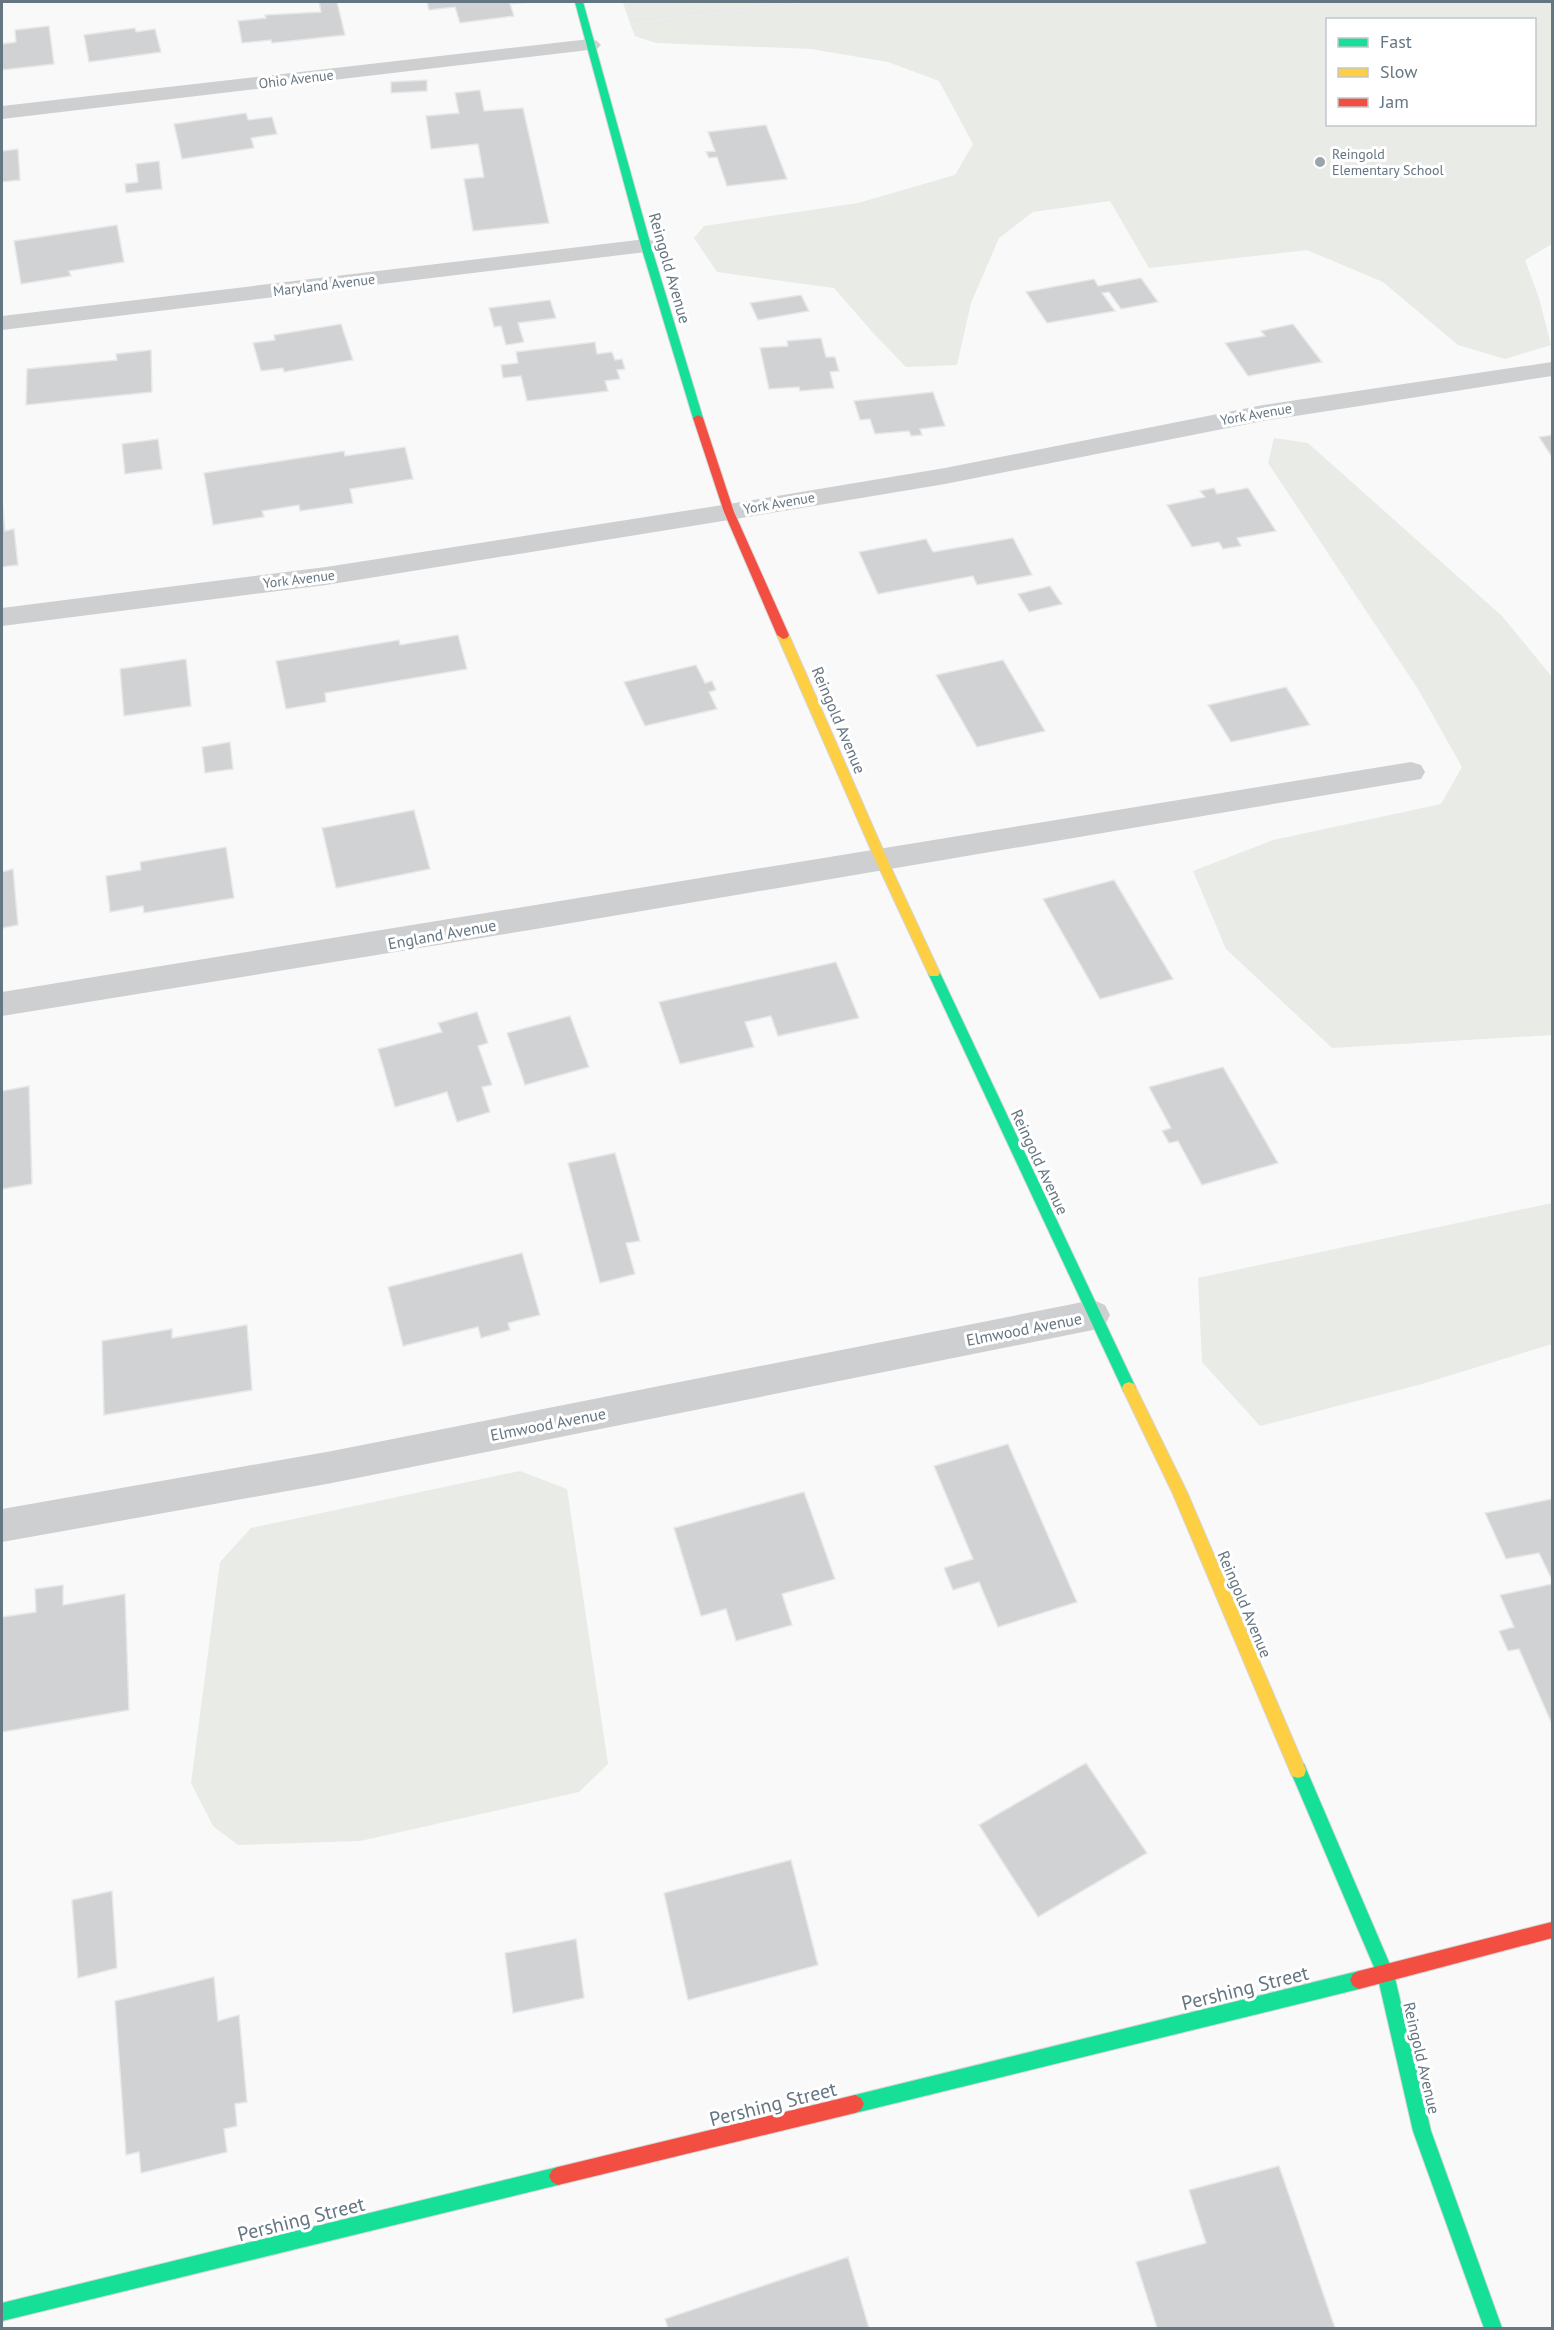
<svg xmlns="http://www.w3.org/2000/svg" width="1554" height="2330" viewBox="0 0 1554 2330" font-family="'PT Sans',sans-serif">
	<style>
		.built { fill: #e8e9e9 }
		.green { fill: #e8ebe6; fill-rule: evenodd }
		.building { fill: #d0d2d3; stroke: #e8e8e8; stroke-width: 1.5 }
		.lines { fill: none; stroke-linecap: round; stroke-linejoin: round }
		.fast-casing { stroke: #d5d6d7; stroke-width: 2 }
		.slow-casing { stroke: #d5d6d7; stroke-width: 2 }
		.jam-casing { stroke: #d5d6d7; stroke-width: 2 }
		.street { fill: #cecfd0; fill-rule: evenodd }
		.fast { fill: #16e098; fill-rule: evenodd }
		.slow { fill: #ffcf43; fill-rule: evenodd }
		.jam { fill: #f24e42; fill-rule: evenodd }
		.poi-dot { fill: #99a4ac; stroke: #fff; stroke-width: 2 }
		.labels { text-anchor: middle; stroke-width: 6; stroke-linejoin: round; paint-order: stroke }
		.far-street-label { font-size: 14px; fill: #657683; stroke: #fff }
		.far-poi-label { font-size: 14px; fill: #657683; stroke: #fff; text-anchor: start }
		.street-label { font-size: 16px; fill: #657683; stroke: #fff }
		.near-street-label { font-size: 20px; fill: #657683; stroke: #fff }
	</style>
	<rect width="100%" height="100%" fill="#f9f9f9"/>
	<path class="built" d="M623,2h187l-180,21z"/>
	<path class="green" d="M623,2h173l-167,18z
		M810,2h742v242l-27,16 14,38 12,47 -46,14 -47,-14 -75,-63 -76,-32 -158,18 -39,-67 -77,11 -34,26 -28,65 -14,62 -51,2 -32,-33 -40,-46 -117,-16 -23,-34 10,-12 154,-23 97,-28 18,-31 -34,-63 -51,-19 -77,-13 -155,-6 -21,-7 -5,-13zM1328,20h206v104h-206z
		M1274,438l34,5 194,173 50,61v358l-220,13 -106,-99 -33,-78 80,-31 168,-36 21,-37 -44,-78 -150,-226z
		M1552,1203v141l-130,40 -162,42 -58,-64 -4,-84z
		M520,1471l47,18 41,275 -29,28 -219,49 -122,4 -25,-19 -22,-43 29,-221 31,-34z"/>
	<path class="building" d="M319,2h18l8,33 -73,8 -1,-3 -29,3 -4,-22 28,-3 -1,-3 56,-3z
		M427,2h104l-21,2 4,12 -54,7 -5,-16 -26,3z
		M49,26l5,38 -52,6v-26l14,-2 -1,-12z
		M135,28l1,4 19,-3 6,23 -72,10 -5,-27z
		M427,80v11l-36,2v-11z
		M480,90l4,21 39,-3 26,115 -76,8 -9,-52 20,-2 -6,-33 -47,5 -5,-33 33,-3 -4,-20z
		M246,113l2,7 24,-3 5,17 -26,4 3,10 -72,11 -8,-35z
		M766,125l21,54 -60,7 -10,-29 -8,1 -3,-6 9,-1 -7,-19z
		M18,149l2,31 -18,2v-31z
		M159,161l3,28 -36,4 -1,-9 13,-2 -2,-18z
		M117,225l7,37 -55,9 2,5 -50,8 -7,-43z
		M1141,278l17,24 -37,7 -12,-17 -7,1 13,18 -68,12 -21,-31 68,-13 4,7z
		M801,295l8,16 -51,9 -8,-17z
		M550,300l6,18 -38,5 6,19 -18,3 -5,-19 -7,1 -5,-19z
		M341,324l12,36 -69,12 -1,-4 -22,3 -8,-28 22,-3 -1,-5z
		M1293,324l29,38 -74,14 -23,-33 40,-7 -4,-5z
		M821,338l5,19h9l4,14 -9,1 4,16 -34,3 -1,-4 -30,2 -9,-41 28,-2 -1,-5z
		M595,342l2,12 15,-2 3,8 7,-1 3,10 -8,1 3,9 -15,2 3,10 -81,10 -6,-25 -18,2 -2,-13 17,-2 -2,-11z
		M151,350l1,42 -126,13 1,-36 90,-9 -1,-6z
		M933,392l12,34 -25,3 2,6 -11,1 -2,-5 -34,3 -5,-15 -10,1 -6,-19z
		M1552,435v22l-13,-20z
		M158,439l4,30 -37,5 -3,-30z
		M405,447l8,32 -63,10 3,14 -53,8 -1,-6 -37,6 2,6 -51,8 -9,-52 140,-22 1,5z
		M1214,488l3,6 31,-6 28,43 -39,7 4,8 -18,3 -4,-7 -27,5 -25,-42 38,-8 -5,-6z
		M2,499l3,32 9,-2 4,36 -16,2z
		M1013,538l19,37 -55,10 -4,-9 -95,18 -19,-42 67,-13 7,13z
		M1050,586l12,18 -33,8 -11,-18z
		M458,635l9,34 -142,24 1,9 -40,7 -10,-48 123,-21 1,5z
		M186,659l5,47 -67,10 -4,-47z
		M1003,660l42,71 -68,16 -41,-72z
		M696,665l9,18 7,-2 4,9 -7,2 8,17 -72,17 -21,-44z
		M1286,687l24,38 -79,17 -23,-37z
		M230,742l3,27 -28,4 -3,-26z
		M414,810l16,59 -94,19 -14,-60z
		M226,847l8,51 -90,15 -1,-7 -33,6 -4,-36 35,-6 -1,-8z
		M13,869l5,56 -16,3v-56z
		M1114,880l59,99 -73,20 -57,-100z
		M836,962l23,56 -81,18 -7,-20 -26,6 9,25 -74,17 -21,-62z
		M477,1012l11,31 -10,3 14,39 -10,2 8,25 -33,10 -10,-30 -52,15 -17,-58 64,-17 -4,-9z
		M570,1016l19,51 -64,18 -18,-52z
		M1223,1067l55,96 -76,22 -24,-44 -9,2 -7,-12 9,-3 -22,-41z
		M29,1086l3,98 -30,5v-98z
		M615,1153l25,88 -14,2 9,31 -35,9 -32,-120z
		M522,1253l18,62 -32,8 2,7 -29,8 -3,-11 -75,19 -15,-59z
		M247,1325l5,65 -148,25 -2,-74 70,-12v9z
		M1008,1444l69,158 -79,25 -19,-45 -26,8 -9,-22 29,-9 -39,-93z
		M804,1492l31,87 -53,15 10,31 -56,16 -10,-32 -25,7 -27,-88z
		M1552,1499v81l-13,-27 -33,6 -21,-46z
		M1552,1584v140l-33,-75 -11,2 -9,-20 15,-4 -14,-32z
		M63,1585v20l62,-11 4,116 -127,22v-115l34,-5 -1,-23z
		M1086,1763l61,90 -109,64 -59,-92z
		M791,1860l27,105 -130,35 -24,-107z
		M112,1891l5,77 -39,10 -6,-78z
		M576,1939l8,59 -71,15 -8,-60z
		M214,1977l4,44 21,-6 8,87 -12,2 2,22 -13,3 3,23 -86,21 -2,-21 -13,3 -11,-154z
		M1279,2166l56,162h-178l-21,-66 70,-19 -17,-53z
		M848,2257l21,71h-201l-3,-9z"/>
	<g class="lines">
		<g class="fast-casing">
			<path id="fast" d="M575,2h8l68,244 52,172 -1,2 -4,1 -5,-3 -52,-172z
				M934,968l6,5 196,415 -2,4 -5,2 -5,-2 -2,-4 -194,-415z
				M1298,1762l6,2 90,210 37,157 71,197h-18l-71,-197 -36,-157 -87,-204 2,-6z
				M1359,1971l6,3 3,6 -3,6 -6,3 -504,124 -6,-3 -3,-6 3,-6 6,-3z
				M558,2167l6,3 3,6 -3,6 -6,3 -556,136v-18z"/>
		</g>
		<g class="slow-casing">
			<path id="slow" d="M783,631l6,4 98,224 53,114 -2,3h-8l-2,-3 -53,-114 -98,-224z
				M1129,1382l5,2 53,108 119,278 -2,6 -6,2 -6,-2 -119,-282 -51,-106 2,-4z"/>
		</g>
		<g class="jam-casing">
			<path id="jam" d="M698,415l5,3 31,94 55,123 -2,3 -4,1 -6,-4 -53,-123 -31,-94z
				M1552,1922v16l-193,51 -6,-3 -3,-6 3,-6 6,-3z
				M855,2095l6,3 3,6 -3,6 -6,3 -297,72 -6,-3 -3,-6 3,-6 6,-3z"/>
		</g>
		<path class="street" d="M590,39l7,2 4,4 -4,4 -595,70v-13z
			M646,239l8,2 4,5 -4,5 -652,79v-14z
			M1552,362v14l-289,45 -318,63 -216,36 -403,65 -324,41v-18l324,-41 403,-63 216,-36 318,-63z
			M1411,762l10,3 4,7 -4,7 -891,151 -528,86v-24z
			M1093,1300l12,5 5,10 -5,10 -12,5 -761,153 -330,59v-33l330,-58z"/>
		<use href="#fast" class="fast"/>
		<use href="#slow" class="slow"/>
		<use href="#jam" class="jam"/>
	</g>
	<circle class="poi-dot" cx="1320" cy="162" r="6"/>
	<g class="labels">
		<g class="far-street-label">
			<text transform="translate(296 79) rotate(-7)" y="5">Ohio Avenue</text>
			<text transform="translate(324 285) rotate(-7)" y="5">Maryland Avenue</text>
			<text transform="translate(1256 414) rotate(-10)" y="5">York Avenue</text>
			<text transform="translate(779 503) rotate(-10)" y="5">York Avenue</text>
			<text transform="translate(299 579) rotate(-7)" y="5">York Avenue</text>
		</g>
		<g class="far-poi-label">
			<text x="1332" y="159">Reingold<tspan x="1332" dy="16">Elementary School</tspan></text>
		</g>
		<g class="street-label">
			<text transform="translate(670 268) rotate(74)" y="6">Reingold Avenue</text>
			<text transform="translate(839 720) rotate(67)" y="6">Reingold Avenue</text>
			<text transform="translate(442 934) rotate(-10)" y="6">England Avenue</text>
			<text transform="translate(1040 1162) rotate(65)" y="6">Reingold Avenue</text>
			<text transform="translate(1024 1329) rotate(-11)" y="6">Elmwood Avenue</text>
			<text transform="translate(548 1424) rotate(-11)" y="6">Elmwood Avenue</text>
			<text transform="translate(1245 1604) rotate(67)" y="6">Reingold Avenue</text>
			<text transform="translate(1422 2058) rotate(77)" y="6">Reingold Avenue</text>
		</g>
		<g class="near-street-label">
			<text transform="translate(1245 1988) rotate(-14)" y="7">Pershing Street</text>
			<text transform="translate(773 2104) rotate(-14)" y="7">Pershing Street</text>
			<text transform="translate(301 2219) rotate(-14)" y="7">Pershing Street</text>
		</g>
	</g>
	<rect width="1554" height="2330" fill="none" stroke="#657683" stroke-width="6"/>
	<rect x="1326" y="18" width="210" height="108" fill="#ffffff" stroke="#c1c8cd" stroke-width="1.5"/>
	<rect x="1338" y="38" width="30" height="9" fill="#16e098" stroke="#c1c8cd" stroke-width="1.5"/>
	<text x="1380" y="48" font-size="18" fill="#657683">Fast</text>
	<rect x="1338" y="68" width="30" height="9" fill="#ffcf43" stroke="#c1c8cd" stroke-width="1.5"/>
	<text x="1380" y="78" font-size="18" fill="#657683">Slow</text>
	<rect x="1338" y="98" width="30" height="9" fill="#f24e42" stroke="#c1c8cd" stroke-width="1.5"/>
	<text x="1380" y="108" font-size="18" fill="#657683">Jam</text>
</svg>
